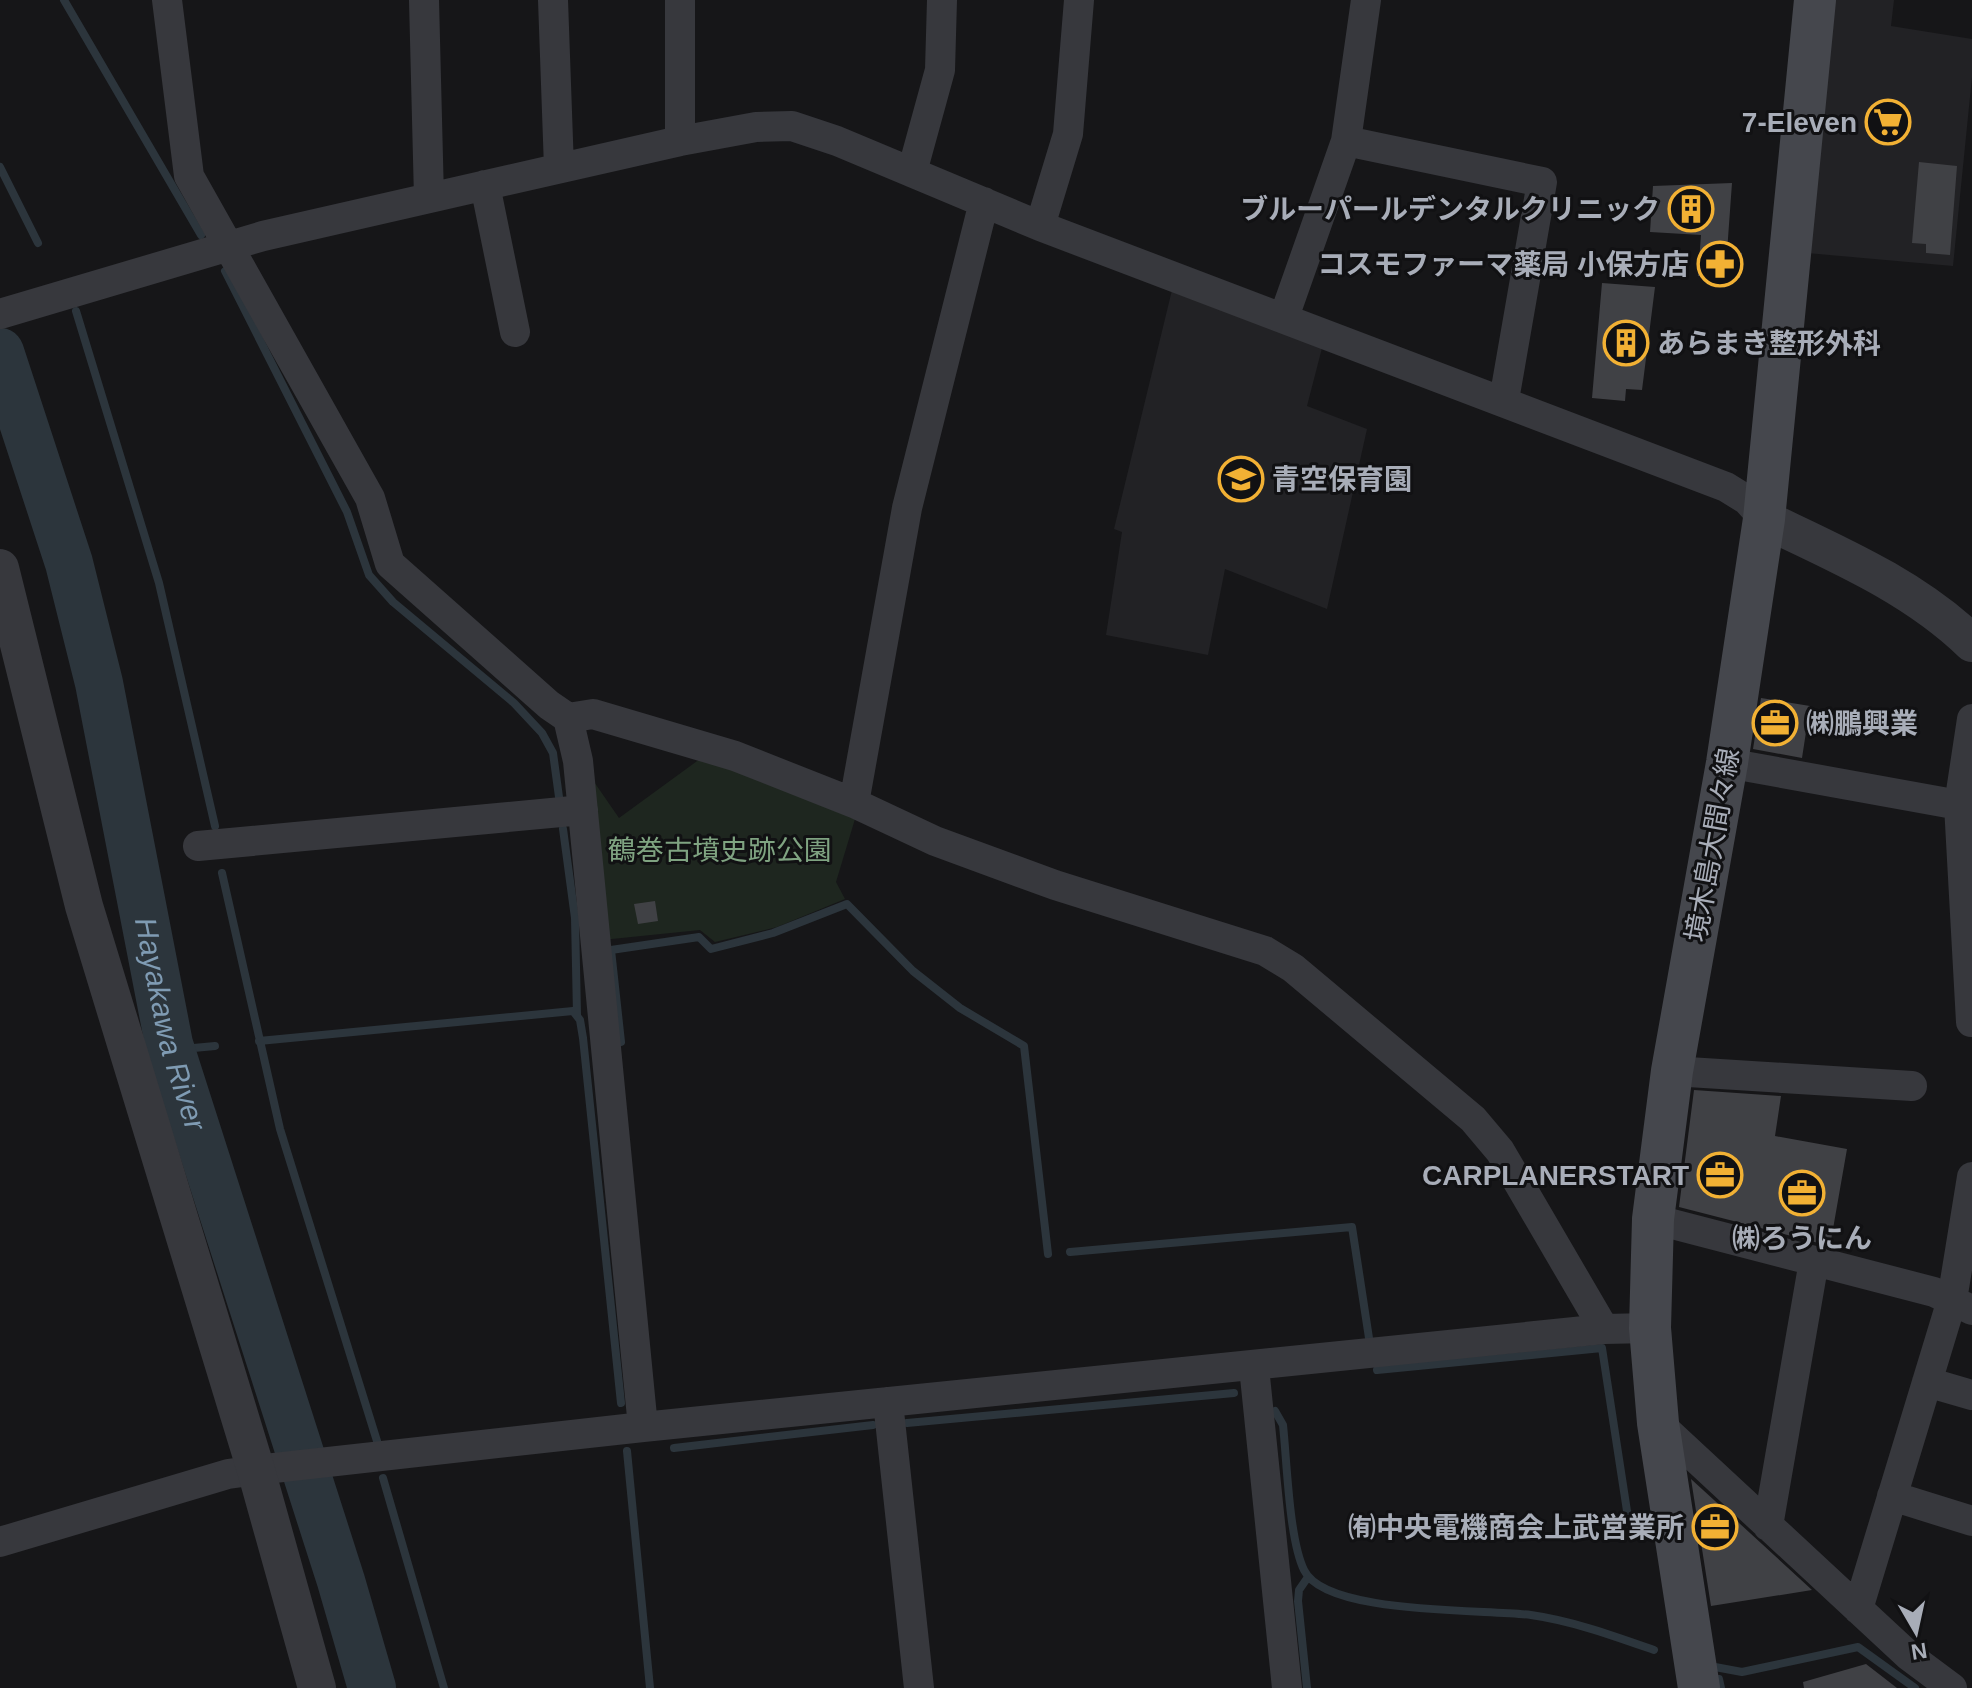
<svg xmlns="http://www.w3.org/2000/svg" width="1972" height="1688" viewBox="0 0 1972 1688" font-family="Helvetica,'Noto Sans JP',sans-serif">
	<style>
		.built { fill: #222225 }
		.green { fill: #1e261f }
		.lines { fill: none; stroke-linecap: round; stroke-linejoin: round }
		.stream { stroke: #2c353c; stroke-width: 8 }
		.river { stroke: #2c353c; stroke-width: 48 }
		.building { fill: #404145 }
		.minor { stroke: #37383d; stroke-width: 30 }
		.tertiary { stroke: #37383d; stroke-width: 38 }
		.secondary { stroke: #45474d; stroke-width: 42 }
		.labels { text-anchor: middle; stroke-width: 6; stroke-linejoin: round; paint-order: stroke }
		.poi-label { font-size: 28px; font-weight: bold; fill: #a8adb8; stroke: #111113; text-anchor: end }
		.street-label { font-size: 28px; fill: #a8adb8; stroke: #111113 }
		.park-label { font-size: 28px; fill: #7fa381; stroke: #111113 }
		.water-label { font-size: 30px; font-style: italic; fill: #7f9bb3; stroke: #111113 }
	</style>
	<rect width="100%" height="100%" fill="#161618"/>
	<path class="built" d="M1832,0h62l-3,26 81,13v38l-19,189 -146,-13z
		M1172,290l150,58 -15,58 60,23 -40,180 -102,-40 -17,86 -102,-20 16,-103 -8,-3z"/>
	<path class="green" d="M704,756l151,63 -19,63 9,17 -68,28 -62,15 -15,-12 -98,10 -12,-164 29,42z"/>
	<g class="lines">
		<path class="stream" d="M64,0l137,235
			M0,167l38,76
			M225,271l122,241 22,63 24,27 121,101 28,30 11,20 6,44
			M76,311l83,272 56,243
			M563,829l12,89 2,97
			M222,873l58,256 97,312
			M259,1041l314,-30 7,9 3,18 38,365
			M621,1042l-10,-92 88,-13 12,12 62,-16 74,-29 66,67 47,37 64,38 24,208
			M172,1050l43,-4
			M1070,1252l282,-25 17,111
			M1377,1370l225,-22 25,163
			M1275,1411l8,14c4,37 6,114 21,145 21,45 179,39 227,45 42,6 83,21 123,35
			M907,1423l327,-30
			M674,1448l199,-23
			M627,1451l23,237
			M383,1478l61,210
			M1715,1667l27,5 116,-25 57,41
			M1719,1679l2,9
			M1307,1688l-9,-87 1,-11 9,-13"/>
		<path class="river" id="s1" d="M0,352l69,211 30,120 70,361 172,537 31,107"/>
	</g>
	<path class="building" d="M1919,162l38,4 -7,89 -24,-2v-9l-14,-1z
		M1732,183l-5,69 15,1 -2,25 -42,-2 3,-41 -51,-3 3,-46z
		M1602,283l53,4 -13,103 -16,-1 -1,12 -33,-3z
		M1761,698l49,8 -8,52 -49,-9z
		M655,901l3,20 -20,3 -4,-20z
		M1694,1090l87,6 -6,40 72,13 -17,97 -151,-39z
		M1691,1479l35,32 86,79 -101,16z
		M1866,1664l31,24h-93l-1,-6z"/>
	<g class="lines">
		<path class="minor" d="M167,0l22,176 181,322 20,66 159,141 19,13 25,-4 142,42 119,47 81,38 120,44 210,66 28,17 180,151 27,32 104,178
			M424,0l5,198
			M553,0l6,168
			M680,141v-141
			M1346,141l196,41 -38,218
			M912,172l28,-102 2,-70
			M485,185l30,147
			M1040,226l28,-92 11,-134
			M0,314l263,-78 417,-95 76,-14 36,-1 45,15 203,85 686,261 21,13 17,19
			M1284,317l62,-176 20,-141
			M568,718l10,43 65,666
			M1727,763l232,42
			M854,803l53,-295 77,-306
			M198,846l385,-36
			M1971,1022l-12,-217 13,-86
			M1672,1071l240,15
			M1653,1219l281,73 38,18
			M1254,1367l33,321
			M1927,1382l45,13
			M888,1402l31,286
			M1658,1423l251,233 43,32
			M1892,1496l80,25
			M1768,1526l46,-265
			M0,1542l228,-68 28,-4 387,-43 961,-98 46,-1
			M1858,1609l94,-309 20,-123"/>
		<path class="tertiary" d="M1764,519c73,35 149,67 208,124
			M0,568l84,338 172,564 61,218"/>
		<path class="secondary" d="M1699,1688l-41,-265 -8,-95 3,-109 19,-148 55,-308 37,-244 51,-519"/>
	</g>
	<defs>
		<g id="supermarket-ring" transform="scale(2.3)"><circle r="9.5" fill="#111113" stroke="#f2b134" stroke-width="1.5"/><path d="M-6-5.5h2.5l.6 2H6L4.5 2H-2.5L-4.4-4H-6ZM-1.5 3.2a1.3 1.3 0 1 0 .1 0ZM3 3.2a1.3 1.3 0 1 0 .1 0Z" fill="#f2b134"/></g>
		<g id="building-ring" transform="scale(2.3)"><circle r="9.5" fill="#111113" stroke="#f2b134" stroke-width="1.5"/><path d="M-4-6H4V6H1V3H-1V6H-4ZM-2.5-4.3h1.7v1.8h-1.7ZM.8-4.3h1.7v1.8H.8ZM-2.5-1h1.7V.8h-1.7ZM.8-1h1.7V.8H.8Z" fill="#f2b134"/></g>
		<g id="pharmacy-ring" transform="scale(2.3)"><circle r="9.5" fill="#111113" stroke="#f2b134" stroke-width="1.5"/><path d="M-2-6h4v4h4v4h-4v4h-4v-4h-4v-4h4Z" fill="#f2b134"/></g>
		<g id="school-ring" transform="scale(2.3)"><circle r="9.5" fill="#111113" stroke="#f2b134" stroke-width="1.5"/><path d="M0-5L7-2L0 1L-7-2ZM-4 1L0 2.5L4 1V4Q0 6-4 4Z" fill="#f2b134"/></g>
		<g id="office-ring" transform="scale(2.3)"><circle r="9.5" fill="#111113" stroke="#f2b134" stroke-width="1.5"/><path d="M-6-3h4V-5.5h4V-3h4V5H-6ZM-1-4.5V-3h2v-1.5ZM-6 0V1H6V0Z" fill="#f2b134"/></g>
	</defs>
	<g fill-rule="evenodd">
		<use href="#supermarket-ring" x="1888" y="122"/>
		<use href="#building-ring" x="1691" y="209"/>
		<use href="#pharmacy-ring" x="1720" y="264"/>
		<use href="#building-ring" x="1626" y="343"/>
		<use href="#school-ring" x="1241" y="479"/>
		<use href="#office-ring" x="1775" y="723"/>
		<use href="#office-ring" x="1720" y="1175"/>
		<use href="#office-ring" x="1802" y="1193"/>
		<use href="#office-ring" x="1715" y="1527"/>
	</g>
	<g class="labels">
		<g class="poi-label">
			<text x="1857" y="132">7-Eleven</text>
			<text x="1660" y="219">ブルーパールデンタルクリニック</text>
			<text x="1689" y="274">コスモファーマ薬局 小保方店</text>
			<text x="1657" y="353" text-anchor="start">あらまき整形外科</text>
			<text x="1272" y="489" text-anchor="start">青空保育園</text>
			<text x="1806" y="733" text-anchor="start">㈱鵬興業</text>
			<text x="1689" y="1185">CARPLANERSTART</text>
			<text x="1802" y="1248" text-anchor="middle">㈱ろうにん</text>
			<text x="1684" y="1537">㈲中央電機商会上武営業所</text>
		</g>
		<g class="street-label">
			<text transform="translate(1712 845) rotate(-80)" y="10">境木島大間々線</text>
		</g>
		<g class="park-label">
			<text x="720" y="860">鶴巻古墳史跡公園</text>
		</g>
		<g class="water-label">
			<text dy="10" stroke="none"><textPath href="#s1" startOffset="694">Hayakawa River</textPath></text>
		</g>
	</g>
	<g transform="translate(1916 1632) rotate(171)" stroke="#111113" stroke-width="6" paint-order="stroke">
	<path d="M0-6L14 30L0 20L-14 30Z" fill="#a8adb8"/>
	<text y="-12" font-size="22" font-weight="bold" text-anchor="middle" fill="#a8adb8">N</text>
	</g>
</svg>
